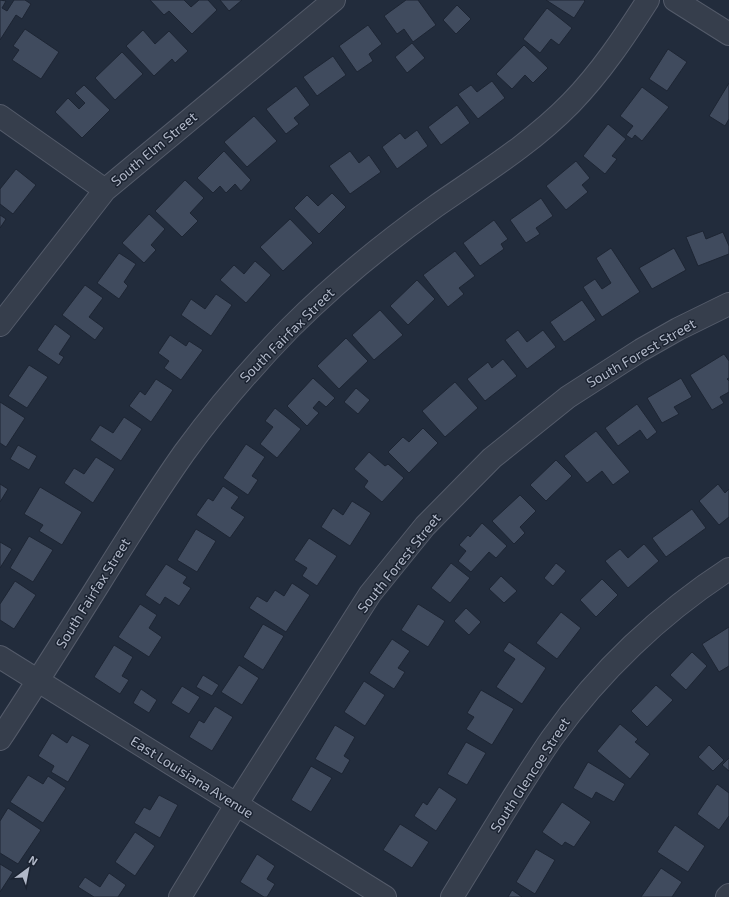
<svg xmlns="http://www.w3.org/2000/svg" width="729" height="897" viewBox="0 0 729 897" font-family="'Exo 2',sans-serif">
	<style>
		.building { fill: #404b5e; stroke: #1d2533 }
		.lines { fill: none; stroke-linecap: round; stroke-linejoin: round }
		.minor-casing { stroke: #545b6a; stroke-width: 24 }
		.minor { stroke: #363e4c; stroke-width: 22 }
		.labels { text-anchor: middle; stroke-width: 3; stroke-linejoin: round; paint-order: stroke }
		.street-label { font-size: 14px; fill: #b1b8c8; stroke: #1b2331 }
	</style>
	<rect width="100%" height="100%" fill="#222c3c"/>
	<path class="building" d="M0,0l6,1 -4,7 5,3 7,-11h11l6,4 -9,15 -6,-4 -16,25z
		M150,0h34l7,7 8,-7h9l9,10 -25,24 -23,-23 -5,4z
		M220,0h22l-13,11z
		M406,0h12l18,25 -23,17 -9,-13 -7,5 -13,-18z
		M546,0h38l1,1 -11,17z
		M457,5l14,14 -15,15 -13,-14z
		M547,8l25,20 -13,17 -8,-6 -11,14 -17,-14z
		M368,25l14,19 -13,10 4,7 -16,11 -18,-26z
		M25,29l34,23 -18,27 -29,-19 7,-10 -6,-4z
		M143,30l12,14 14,-13 19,20 -13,12 -3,-4 -18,17 -28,-30z
		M412,43l13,15 -18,15 -12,-16z
		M524,45l24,23 -15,15 -8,-8 -13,14 -16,-15z
		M668,49l19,13 -20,29 -18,-12z
		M122,52l21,22 -28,26 -20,-22z
		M333,56l13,19 -29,21 -14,-19z
		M492,81l13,17 -27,21 -20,-25 13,-9 6,7z
		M729,83v36l-4,7 -16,-10z
		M84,85l26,25 -28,28 -27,-26 13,-14 11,11 6,-6 -10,-10z
		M296,86l14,19 -16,13 5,6 -13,10 -20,-25z
		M642,87l27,20 -27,34 -7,-6 -3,4 -6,-4 7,-9 -13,-10z
		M457,105l13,18 -29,22 -13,-18z
		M254,116l23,25 -30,26 -23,-25z
		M608,124l18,15 -14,17 5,3 -12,15 -22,-18z
		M417,130l11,16 -31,23 -15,-22 18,-14 5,6z
		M224,151l27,29 -10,11 -6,-7 -9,9 -6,-7 -7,7 -16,-15z
		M350,151l9,12 10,-8 12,17 -31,22 -21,-28z
		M576,161l14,17 -8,7 6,7 -22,18 -20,-24z
		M16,169l20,16 -23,29 -13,-10v-15z
		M185,180l19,18 -14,15 8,8 -16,16 -27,-26z
		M332,193l14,14 -27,27 -25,-26 13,-13 11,11z
		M541,198l12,18 -17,12 4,6 -14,9 -16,-23z
		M149,214l16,15 -14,16 5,5 -12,13 -22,-20z
		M0,215l6,4 -6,9z
		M290,219l23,24 -30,28 -23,-24z
		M494,220l14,19 -7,5 3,5 -24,17 -17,-23z
		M703,231l3,8 17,-7 6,14v8l-31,12 -12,-29z
		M611,248l29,44 -38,25 -19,-30 12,-8 7,10 9,-6 -15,-25z
		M674,248l12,22 -34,19 -13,-21z
		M455,251l20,25 -16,12 5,6 -16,13 -25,-32z
		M119,253l17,11 -12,18 4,4 -9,13 -22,-16z
		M255,261l16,14 -25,28 -26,-23 14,-15 10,9z
		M417,280l18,19 -27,26 -18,-19z
		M85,285l18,13 -14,19 15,11 -9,12 -33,-25z
		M216,294l16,11 -21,31 -30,-21 10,-16 14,10z
		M582,300l14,20 -32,22 -14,-20z
		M380,310l23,25 -29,25 -22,-25z
		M55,324l16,12 -12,18 5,3 -5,8 -22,-15z
		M518,330l9,12 16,-12 13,17 -29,22 -22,-29z
		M170,335l16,11 3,-5 14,9 -22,30 -17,-12 5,-7 -11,-8z
		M346,338l22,23 -29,28 -22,-23z
		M724,354l5,7v17l-2,1 2,2v11l-9,5 4,6 -12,7 -22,-35z
		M503,359l14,17 -32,25 -18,-22 21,-17 4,6z
		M29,365l19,12 -21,31 -19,-12z
		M313,378l22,20 -9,9 -7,-6 -6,7 6,5 -12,13 -20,-20z
		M681,378l11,19 -18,10 5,7 -17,9 -15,-25z
		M156,379l17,11 -22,32 -22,-16 11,-15 5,4z
		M455,382l23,26 -33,29 -23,-26z
		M356,388l14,12 -12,14 -14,-12z
		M0,402l25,16 -19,29 -6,-4z
		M637,404l20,28 -10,8 -7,-10 -22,16 -13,-18z
		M275,408l26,21 -24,29 -17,-14 13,-17 -8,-6z
		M124,417l18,12 -21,32 -31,-21 10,-15 13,8z
		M423,428l15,15 -29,30 -21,-21 15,-15 6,5z
		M596,431l34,41 -17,13 -11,-14 -15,12 -23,-27z
		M246,444l19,13 -13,19 6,4 -10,15 -25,-17z
		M18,445l19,11 -8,14 -19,-11z
		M369,452l16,14 3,-2 16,14 -22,24 -18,-15 4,-6 -14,-12z
		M96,457l19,12 -22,34 -29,-20 10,-15 10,6z
		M556,460l16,16 -26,25 -16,-16z
		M0,484l8,5 -8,13z
		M718,484l7,9 4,-4v28l-10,8 -20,-24z
		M223,486l16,11 -8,11 14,9 -15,21 -34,-23 12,-17 5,3z
		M40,487l42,25 -20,33 -23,-14 4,-6 -19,-11z
		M520,495l16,16 -16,16 5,6 -11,11 -22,-23z
		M352,501l19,12 -21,33 -29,-19 12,-19 10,7z
		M692,509l14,19 -40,29 -14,-19z
		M482,523l25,23 -11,12 -7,-6 -18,20 -13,-11 8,-10 -7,-6 9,-10 2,2z
		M196,529l20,12 -19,31 -20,-12z
		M29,536l24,14 -20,32 -23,-14z
		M309,538l28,18 -20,30 -15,-10 5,-8 -13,-8z
		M0,542l12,7 -12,19z
		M644,544l15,17 -31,27 -23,-27 15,-12 8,9z
		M451,563l19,15 -20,25 -19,-15z
		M556,563l10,8 -13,15 -9,-8z
		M166,564l21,13 -4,6 8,5 -12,18 -14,-9 -5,8 -15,-10z
		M501,576l16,15 -13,12 -15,-14z
		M602,579l16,16 -22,22 -16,-17z
		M15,581l21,14 -22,34 -14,-9v-16z
		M292,583l18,12 -24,37 -37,-24 8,-12 10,6 8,-12 9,6z
		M140,604l17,11 -8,13 13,9 -13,20 -31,-20z
		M418,604l27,17 -17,26 -27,-17z
		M466,608l15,14 -12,13 -15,-14z
		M561,612l20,16 -24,31 -21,-16z
		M263,624l21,12 -21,34 -20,-13z
		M729,627v39l-10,6 -17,-28z
		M392,639l18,12 -12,17 7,4 -11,17 -25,-16z
		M509,642l37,26 -24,36 -26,-17 19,-28 -12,-8z
		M114,645l19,12 -11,19 7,4 -9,14 -26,-17z
		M692,652l15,14 -21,24 -16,-15z
		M239,665l20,13 -17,27 -21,-13z
		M203,675l16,10 -7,11 -16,-9z
		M364,681l21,14 -20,31 -21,-14z
		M656,685l17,15 -26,27 -16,-16z
		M182,686l18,11 -11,17 -18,-11z
		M141,689l16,11 -8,13 -16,-10z
		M481,690l33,19 -22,36 -26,-16 8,-12 -7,-4z
		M215,706l18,11 -21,34 -23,-14 10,-17 5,3z
		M620,724l18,15 -3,3 15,12 -20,25 -33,-28z
		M335,725l20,12 -11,19 6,4 -8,14 -27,-15z
		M52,733l15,10 5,-8 18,10 -22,37 -17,-10 3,-6 -16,-10z
		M466,742l20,11 -19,32 -20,-11z
		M709,745l15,15 -11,11 -15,-14z
		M729,758v13l-7,-6z
		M588,762l37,22 -11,18 -18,-10 -4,7 -19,-11z
		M311,766l21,12 -21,34 -20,-12z
		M28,775l15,9 5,-8 18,12 -23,35 -33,-21z
		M717,784l12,9v23l-10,14 -22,-16z
		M439,787l18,12 -21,32 -22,-15 9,-14 4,3z
		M159,795l19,10 -18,33 -26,-15 10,-16 6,3z
		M562,802l29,20 -17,25 -9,-5 -3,4 -20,-14z
		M8,808l33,22 -23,34 -18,-11v-32z
		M400,824l29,18 -17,26 -29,-18z
		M675,825l30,21 -17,26 -31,-20z
		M135,832l20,14 -20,30 -20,-14z
		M536,849l19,11 -20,34 -19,-12z
		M257,854l18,12 -8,13 8,5 -8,13h-3l-24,-15z
		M0,864l13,8 -13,20z
		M661,868l21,14 -10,15h-31z
		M109,873l17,12 -8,12h-24l-16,-10 7,-10 15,10z
		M512,890l10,7h-14z"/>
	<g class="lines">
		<g class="minor-casing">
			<path id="minor" d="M675,0l54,34
				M0,116l105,74
				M0,325l105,-135 229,-190
				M0,657l385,240
				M0,739c33,-50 65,-101 97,-152 28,-45 56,-90 87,-134 32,-44 68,-86 106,-125 45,-45 94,-85 146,-122 46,-32 95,-62 135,-103 30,-31 54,-67 77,-103
				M180,897l56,-92 134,-211 55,-68 67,-68 76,-61 73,-47 37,-21 51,-25
				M452,897c18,-29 36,-59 54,-88 15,-24 30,-48 46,-71 47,-66 109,-125 177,-169
				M727,897l2,-2"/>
		</g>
		<use href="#minor" class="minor"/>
	</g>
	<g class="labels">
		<g class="street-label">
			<text transform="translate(154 149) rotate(-40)" y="5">South Elm Street</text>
			<text transform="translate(287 335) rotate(-45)" y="5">South Fairfax Street</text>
			<text transform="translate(641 353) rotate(-30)" y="5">South Forest Street</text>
			<text transform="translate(399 563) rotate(-51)" y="5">South Forest Street</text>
			<text transform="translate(93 593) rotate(-58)" y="5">South Fairfax Street</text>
			<text transform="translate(530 775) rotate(-57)" y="5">South Glencoe Street</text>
			<text transform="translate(192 777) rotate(32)" y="5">East Louisiana Avenue</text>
		</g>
	</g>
	<g transform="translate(28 869) rotate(32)" stroke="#1b2331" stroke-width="3" paint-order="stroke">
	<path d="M0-3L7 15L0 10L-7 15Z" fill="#b1b8c8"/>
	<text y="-6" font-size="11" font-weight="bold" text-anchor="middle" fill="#b1b8c8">N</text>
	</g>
</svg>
